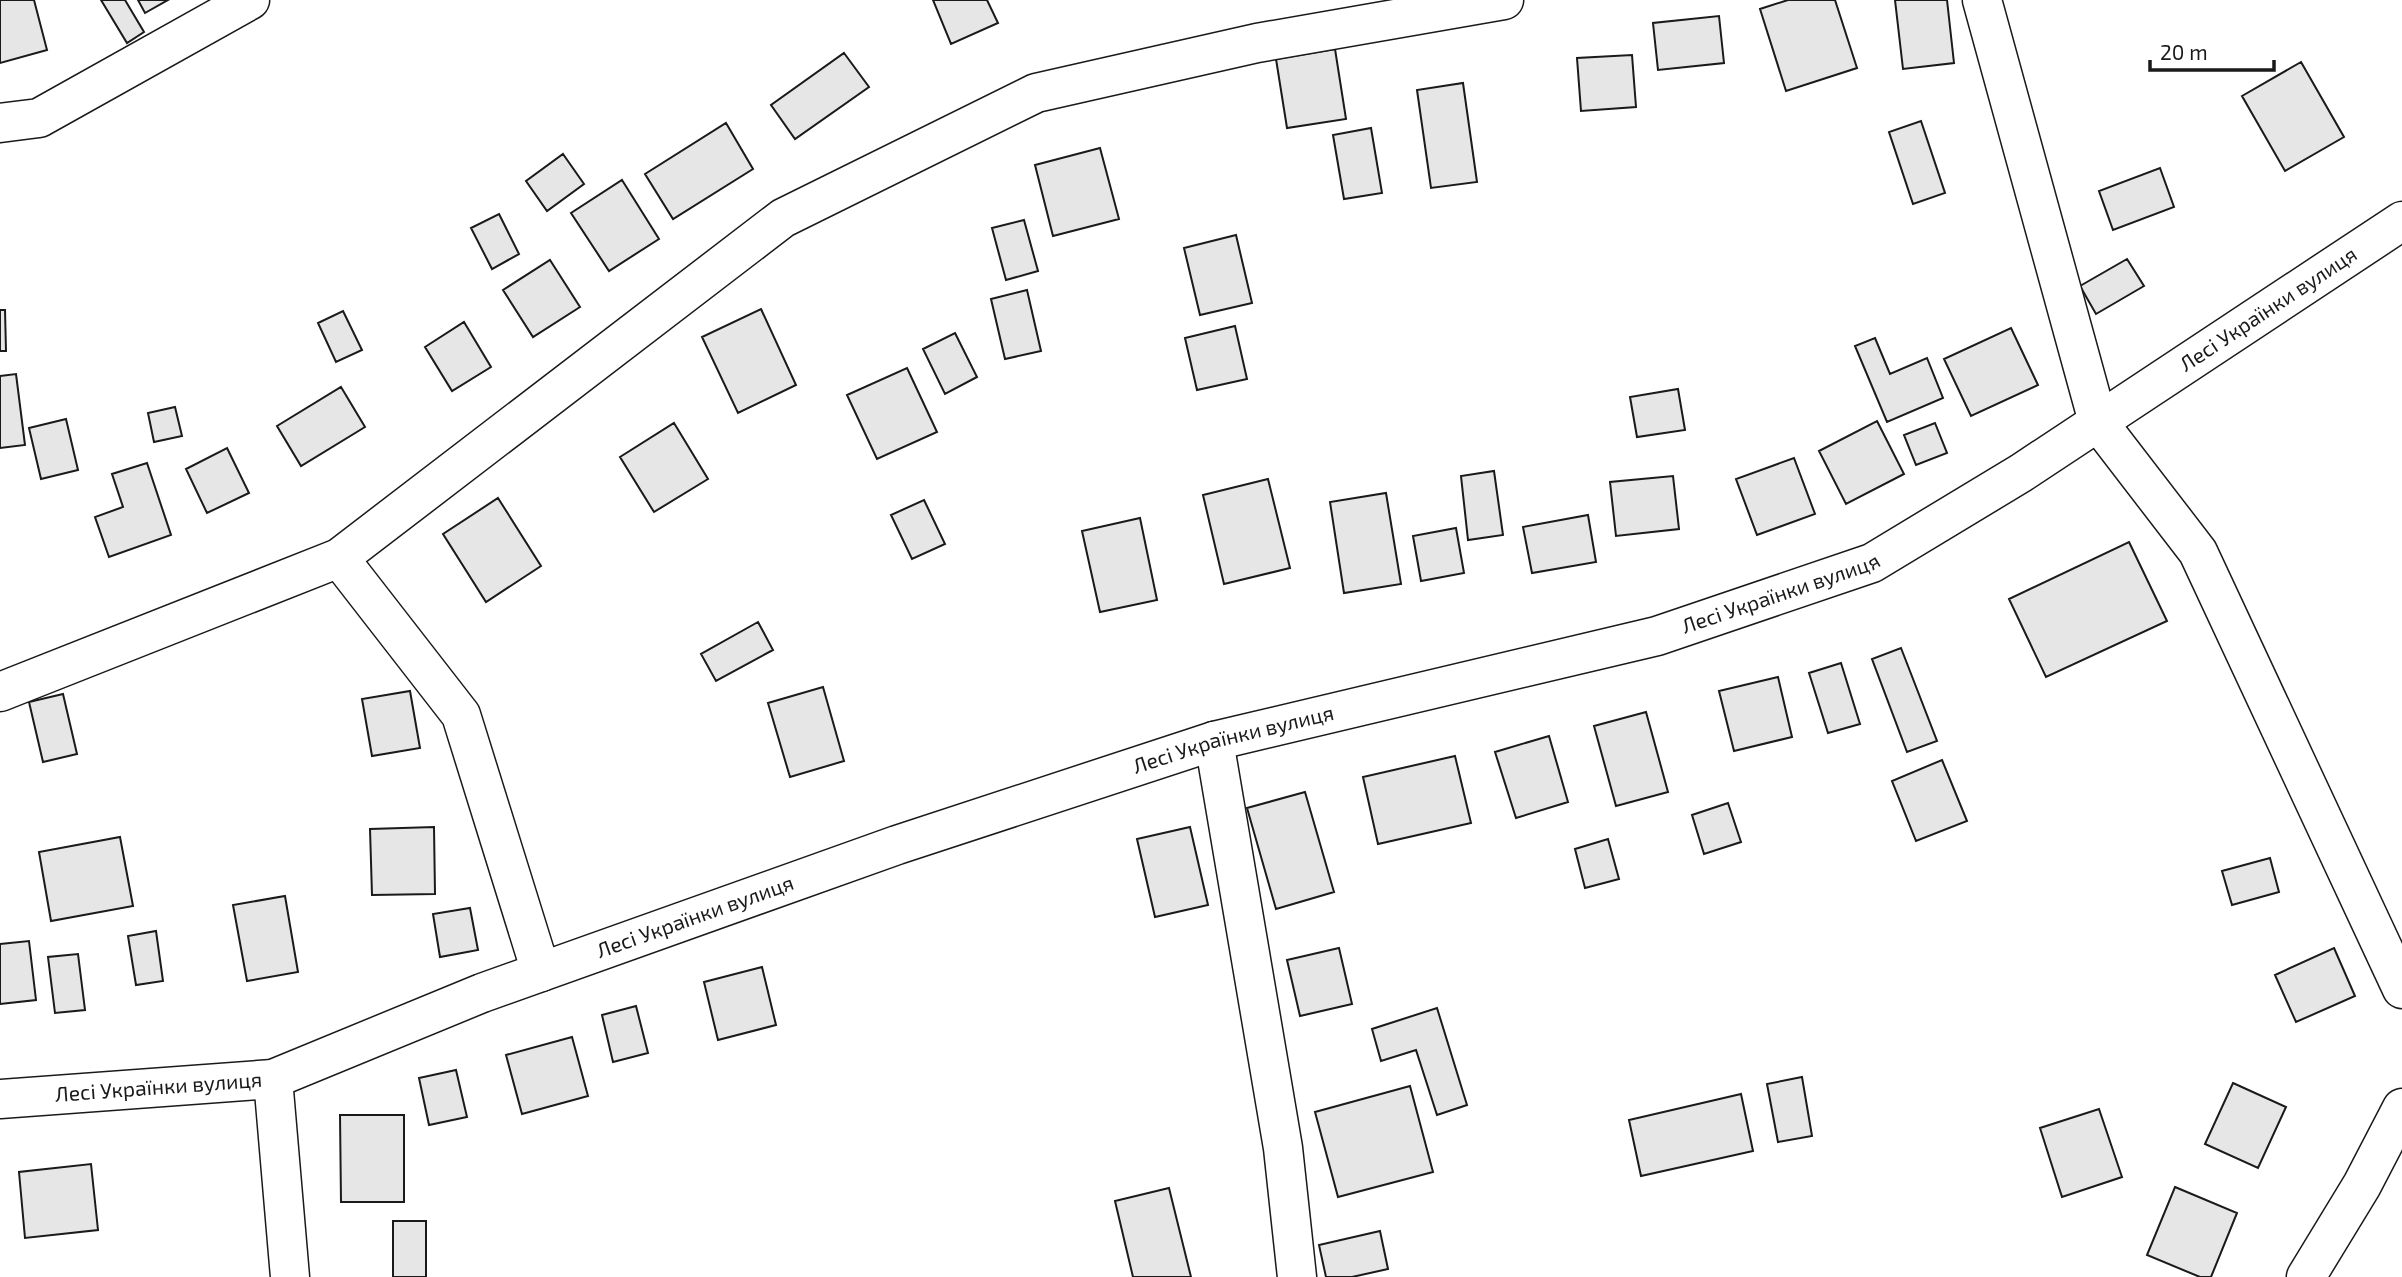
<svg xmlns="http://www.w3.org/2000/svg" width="2402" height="1277" viewBox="0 0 2402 1277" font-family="'Exo 2',sans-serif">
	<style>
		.building { fill: #e6e6e6; stroke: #1a1a1a; stroke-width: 2 }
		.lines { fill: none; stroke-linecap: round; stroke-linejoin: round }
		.minor-casing { stroke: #1a1a1a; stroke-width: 41 }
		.minor { stroke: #fff; stroke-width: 38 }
		.labels { text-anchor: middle; stroke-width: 5; stroke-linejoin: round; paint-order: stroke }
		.street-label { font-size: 21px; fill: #1a1a1a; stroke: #fff }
	</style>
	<rect width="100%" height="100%" fill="#fff"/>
	<path class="building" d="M0,0h34l13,50 -47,13z
		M101,0h24l19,32 -17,11z
		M138,0h30l-23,13z
		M933,0h54l11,23 -47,21z
		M1788,0h47l22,68 -71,23 -26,-82z
		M1895,0h52l7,63 -51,6z
		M1719,16l5,47 -66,7 -5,-47z
		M1335,49l11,70 -59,9 -11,-69z
		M844,53l25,34 -74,52 -24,-34z
		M1632,55l4,52 -55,4 -4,-53z
		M2301,62l43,75 -59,34 -43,-75z
		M1463,83l14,99 -46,6 -14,-98z
		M1921,121l24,72 -32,11 -24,-72z
		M726,123l27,46 -80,50 -28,-45z
		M1371,128l11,65 -38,6 -11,-64z
		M1100,148l19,71 -66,17 -18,-71z
		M563,154l21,30 -37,27 -21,-30z
		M2160,168l14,39 -61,23 -14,-39z
		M622,180l37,59 -50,32 -38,-58z
		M499,214l20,40 -27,15 -21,-41z
		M1024,220l14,51 -32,9 -14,-52z
		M1236,235l16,68 -52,12 -16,-67z
		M2127,259l17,27 -48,28 -16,-28z
		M550,260l30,47 -47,30 -30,-47z
		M1027,290l14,61 -36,8 -14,-60z
		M761,309l35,76 -58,28 -36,-76z
		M0,310h5l1,41h-6z
		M343,311l19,39 -26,12 -18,-39z
		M464,322l27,45 -39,24 -27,-44z
		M1235,326l12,53 -50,11 -12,-52z
		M2011,328l27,57 -67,31 -27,-57z
		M955,333l22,44 -32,17 -22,-45z
		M1875,338l15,36 37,-16 16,40 -56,24 -32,-76z
		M907,368l30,64 -60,27 -30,-64z
		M16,374l9,71 -25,3v-72z
		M341,387l24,40 -64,39 -24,-40z
		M1678,389l7,41 -48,7 -7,-40z
		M175,407l7,29 -28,6 -6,-29z
		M66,419l12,51 -37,9 -12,-51z
		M1877,421l27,53 -58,30 -27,-53z
		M674,423l34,56 -54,33 -34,-55z
		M1935,423l12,30 -31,12 -12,-30z
		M227,448l22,45 -42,20 -21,-44z
		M1794,458l21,56 -58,21 -21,-56z
		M147,463l24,72 -62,22 -14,-40 28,-10 -11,-33z
		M1494,471l9,64 -35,5 -7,-64z
		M1673,476l6,53 -63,7 -6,-54z
		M1268,479l22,89 -66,16 -21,-89z
		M1386,493l15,91 -57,9 -14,-91z
		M498,498l43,68 -55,36 -43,-68z
		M924,500l21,44 -33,15 -21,-44z
		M1588,515l8,47 -64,11 -9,-46z
		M1140,518l17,82 -57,12 -18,-81z
		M1456,528l8,45 -43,8 -8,-45z
		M2129,542l38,79 -121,56 -37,-78z
		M758,622l15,28 -57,31 -15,-27z
		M1901,648l36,93 -30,11 -35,-93z
		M1841,663l19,61 -32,9 -19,-60z
		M1778,677l14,60 -58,14 -15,-60z
		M823,687l21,74 -54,16 -22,-74z
		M410,691l10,57 -48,8 -10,-57z
		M63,694l14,60 -34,8 -14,-60z
		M1646,712l22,80 -52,14 -22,-80z
		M1549,736l19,66 -52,16 -21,-66z
		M1455,756l16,67 -93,21 -15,-67z
		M1942,760l25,61 -51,20 -24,-60z
		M1305,792l29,100 -58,17 -29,-101z
		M1728,803l13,39 -37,12 -12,-39z
		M434,827l1,67 -63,1 -2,-66z
		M1190,827l18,78 -53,12 -18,-78z
		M120,837l13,69 -82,15 -12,-69z
		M1608,839l11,40 -34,9 -10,-39z
		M2270,858l9,34 -47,13 -10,-34z
		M285,896l13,76 -51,9 -14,-76z
		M470,908l8,42 -38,7 -7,-43z
		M156,931l7,50 -27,4 -8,-49z
		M29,941l7,59 -36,4v-60z
		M1339,948l13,56 -52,12 -13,-56z
		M2334,948l21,48 -59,26 -21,-47z
		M78,954l7,56 -30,3 -7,-56z
		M762,967l14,58 -58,15 -14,-58z
		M636,1006l12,47 -35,9 -11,-47z
		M1437,1008l30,97 -30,10 -21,-65 -35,11 -9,-32z
		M572,1037l16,59 -66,18 -16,-59z
		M456,1070l11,47 -38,8 -10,-47z
		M1802,1077l10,59 -34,6 -11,-58z
		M2233,1083l53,24 -28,61 -53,-24z
		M1410,1086l23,86 -95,25 -23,-85z
		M1741,1094l12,57 -112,25 -12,-56z
		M2099,1109l23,68 -60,20 -22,-69z
		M340,1115h64v87h-63z
		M91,1164l7,66 -73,8 -6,-66z
		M2175,1187l62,26 -26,64h-11l-53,-22z
		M1169,1188l22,89h-58l-18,-76z
		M393,1221h33v56h-33z
		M1380,1231l8,38 -36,8h-26l-7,-32z"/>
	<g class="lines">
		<g class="minor-casing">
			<g id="minor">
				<path d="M1982,0l116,422 100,130 204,437"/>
				<path d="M0,123l39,-5 211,-118"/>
				<path d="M339,558l122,157 80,257"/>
				<path d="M0,692l339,-134 444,-340 253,-125 221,-50 247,-43"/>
				<path d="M1214,741l69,407 14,129"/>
				<path d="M273,1079l17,198"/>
				<path id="s1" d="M0,1099l273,-20 209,-86 415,-148 317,-104 443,-105 215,-73 149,-90 381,-252"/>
				<path d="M2306,1277l56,-92 40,-77"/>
			</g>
		</g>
		<use href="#minor" class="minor"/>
	</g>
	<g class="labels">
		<g class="street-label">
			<text dy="7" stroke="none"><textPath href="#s1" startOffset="2427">Лесі Українки вулиця</textPath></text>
			<text dy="7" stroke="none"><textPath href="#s1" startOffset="1860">Лесі Українки вулиця</textPath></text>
			<text dy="7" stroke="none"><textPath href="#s1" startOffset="1293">Лесі Українки вулиця</textPath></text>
			<text dy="7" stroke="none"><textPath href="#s1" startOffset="726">Лесі Українки вулиця</textPath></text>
			<text dy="7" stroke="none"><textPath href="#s1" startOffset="159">Лесі Українки вулиця</textPath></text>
		</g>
	</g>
	<path d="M2150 60v10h124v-10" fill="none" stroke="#1a1a1a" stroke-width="3.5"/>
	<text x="2160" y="60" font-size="21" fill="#1a1a1a" stroke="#ffffff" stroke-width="5" paint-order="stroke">20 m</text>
</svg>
